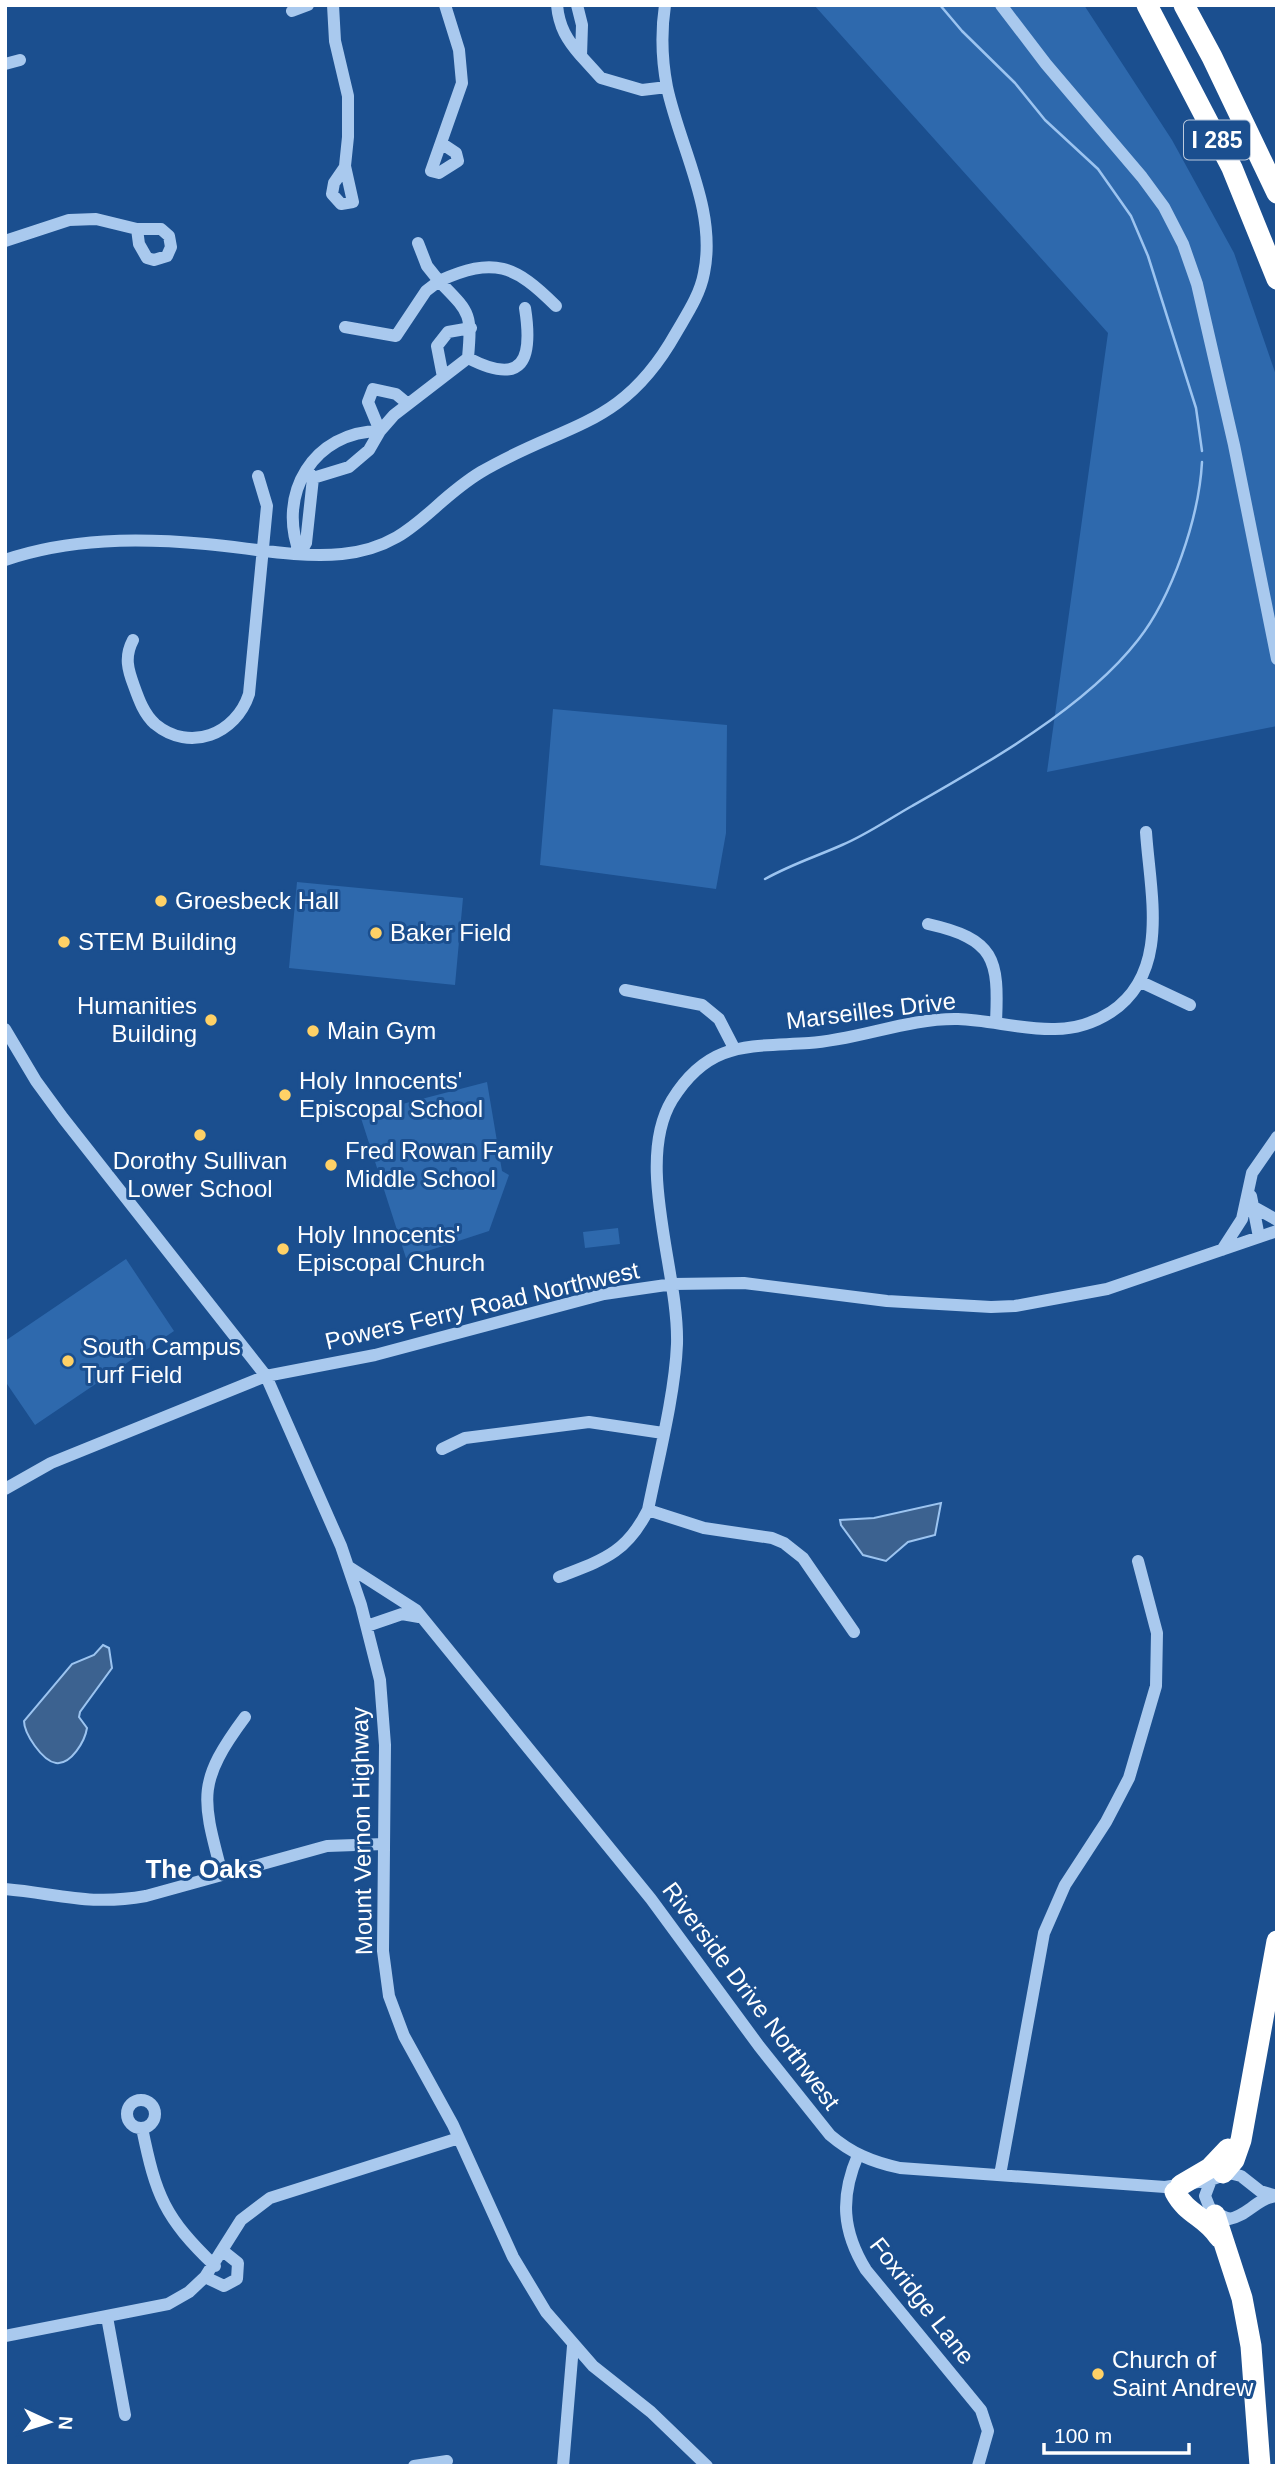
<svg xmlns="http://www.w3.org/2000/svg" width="1282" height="2471" viewBox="0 0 1282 2471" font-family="Arial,sans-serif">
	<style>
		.green { fill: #2e69ad }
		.water { fill: #3c6290; stroke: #9cc4f0; stroke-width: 2 }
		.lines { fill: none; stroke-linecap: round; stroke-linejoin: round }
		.stream { stroke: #9cc4f0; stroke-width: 2.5 }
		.minor { stroke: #a9c9ee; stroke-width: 12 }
		.highway { stroke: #fff; stroke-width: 21 }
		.poi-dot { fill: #ffd166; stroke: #1b4f8f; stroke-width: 2.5 }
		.labels { text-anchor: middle; stroke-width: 6; stroke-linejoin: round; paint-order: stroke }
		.shield { fill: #1b4f8f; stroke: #bbcadd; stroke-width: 2 }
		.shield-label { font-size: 23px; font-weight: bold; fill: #fff }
		.poi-label { font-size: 24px; fill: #fff; stroke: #1b4f8f; text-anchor: start }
		.street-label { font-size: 24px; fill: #fff; stroke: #1b4f8f }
		.neighbourhood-label { font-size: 26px; font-weight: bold; fill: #fff; stroke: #1b4f8f }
	</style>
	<rect width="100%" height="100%" fill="#1b4f8f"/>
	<path class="green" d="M814,5h270l88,135 62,113 43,125v348l-230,46 61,-439z
		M553,709l174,16 -1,108 -10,56 -176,-24z
		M297,882l166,16 -8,87 -166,-17z
		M487,1082l15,89 7,4 -20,56 -83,27 -46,-143z
		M618,1228l2,16 -35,4 -2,-16z
		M126,1259l48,72 -139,94 -30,-44v-40z"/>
	<path class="water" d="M941,1503l-6,32 -27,7 -22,19 -23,-6 -22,-30 -1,-5 34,-2z
		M103,1645l6,3 3,20 -32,44 -1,5 8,11c-2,13 -16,37 -31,35 -14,-2 -32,-30 -32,-42l48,-57 22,-9z"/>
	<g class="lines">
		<path class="stream" d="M940,5l22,26 53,52 30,37 53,49 33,47 17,40 48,152 6,43
			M765,879c27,-15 50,-22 77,-34 24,-10 47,-26 70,-39 74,-42 173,-98 226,-166 34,-43 61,-122 64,-178"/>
		<path class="minor" d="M333,5l2,36 13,55v41l-3,29 8,36 -12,2 -9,-10 2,-11 11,-16
			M557,5c2,22 10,35 24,51
			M577,5l5,20 -1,31 20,22 41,12 25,-3
			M1001,5l45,59 96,113 22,30 19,37 14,40 37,161 43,214
			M292,11l16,-6
			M5,64l15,-4
			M441,143l15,10 2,8 -19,12 -8,-2 31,-88 -3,-33 -14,-45
			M5,241l64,-21 27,-1 41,10h24l8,7 2,11 -4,9 -13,4 -7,-2 -8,-14 -2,-15
			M345,327l51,9 30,-45 13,-10 -12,-15 -9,-23
			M468,358c56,29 65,1 57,-50
			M443,377l-6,-31 11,-14 23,-4
			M380,431l-12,-29 5,-13 23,5 12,10
			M313,478l36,-11 20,-17 11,-19 14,-16 74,-57c4,-46 2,-45 -29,-77 55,-25 76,-16 117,25
			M300,554c-24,-60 14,-123 80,-123
			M300,554l6,-11 7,-65 -4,-6
			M5,560c65,-22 133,-22 201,-16 45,4 91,14 136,10 70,-7 86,-50 139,-82 85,-50 141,-43 195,-139 11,-19 24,-38 28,-60 13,-63 -24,-125 -37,-186 -5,-26 -6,-55 -2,-82
			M133,640c-9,17 -5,30 1,46 5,14 10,28 21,38 35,29 81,10 94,-30l18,-188 -9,-30
			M928,924c67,15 71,35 68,98
			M1141,982l49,23
			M625,990l77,15 17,14 15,29
			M5,1029l31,52 27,37 203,258 75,170 20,59 19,75 5,65 -2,206 6,45 15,40 49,89 60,132 33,55 47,54 58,46 56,54
			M1251,1196l8,41
			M1252,1206l25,14
			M1222,1250l20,-31 10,-46 25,-36
			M442,1449l23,-11 124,-16 74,11
			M5,1489l46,-26 215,-87 109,-21 229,-61 69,-10 71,-1 143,18 104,6 24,-1 92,-17 170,-58
			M648,1510l56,18 68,10 12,5 19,15 51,74
			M349,1567l67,43 235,289 108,147 71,89c21,18 42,27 70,33l265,19 46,-7
			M559,1577c43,-17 67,-23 89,-67 10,-50 27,-116 29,-166 2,-73 -43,-181 -5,-244 37,-60 77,-53 137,-57 50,-3 98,-25 149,-24 32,1 65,11 97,10 20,0 39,-6 56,-17 60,-40 39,-119 35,-180
			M367,1626l35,-12 17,3
			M222,1874c-20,-76 -26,-91 23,-157
			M5,1889c55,5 84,17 141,7l181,-50 57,-2
			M127 2114a14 14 0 1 1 28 0a14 14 0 1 1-28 0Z
			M142,2128c14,68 22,89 73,138
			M858,2155c-18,42 -16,76 8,115l115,140 7,21 -10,35
			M1000,2175l44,-242 21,-48 41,-63 23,-44 27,-92 1,-53 -19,-72
			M1276,2196c-20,3 -29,20 -47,23l-18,-8 -6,-15 6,-16 18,-7 12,3 19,15 17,5
			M205,2277l19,9 13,-7 1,-16 -15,-12
			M107,2317l18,98
			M5,2336l163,-32 21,-12 16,-15 36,-57 29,-22 189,-60
			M414,2466l33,-5
			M563,2466l10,-120"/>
		<path class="highway" d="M1147,5l85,163 45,111
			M1184,5l28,52 65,136
			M1223,2173l11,-13 7,-20 36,-199
			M1181,2185l29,-17 18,-19
			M1175,2192c12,23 31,24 44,45
			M1215,2215l27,83 9,48 9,120"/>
	</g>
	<g class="poi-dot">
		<circle cx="161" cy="901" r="7"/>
		<circle cx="376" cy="933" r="7"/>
		<circle cx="64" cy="942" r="7"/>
		<circle cx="211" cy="1020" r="7"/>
		<circle cx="313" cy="1031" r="7"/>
		<circle cx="285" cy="1095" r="7"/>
		<circle cx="200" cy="1135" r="7"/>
		<circle cx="331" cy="1165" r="7"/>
		<circle cx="283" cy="1249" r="7"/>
		<circle cx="68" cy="1361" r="7"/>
		<circle cx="1098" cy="2374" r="7"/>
	</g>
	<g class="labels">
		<rect class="shield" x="1184" y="120.5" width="66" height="39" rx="5"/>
		<g class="shield-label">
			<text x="1217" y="148">I 285</text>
		</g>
		<g class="poi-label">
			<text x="175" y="909">Groesbeck Hall</text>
			<text x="390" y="941">Baker Field</text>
			<text x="78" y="950">STEM Building</text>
			<text x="197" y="1014" text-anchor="end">Humanities<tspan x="197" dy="28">Building</tspan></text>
			<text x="327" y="1039">Main Gym</text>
			<text x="299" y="1089">Holy Innocents'<tspan x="299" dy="28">Episcopal School</tspan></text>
			<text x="345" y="1159">Fred Rowan Family<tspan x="345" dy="28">Middle School</tspan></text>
			<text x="200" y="1169" text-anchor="middle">Dorothy Sullivan<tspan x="200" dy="28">Lower School</tspan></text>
			<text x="297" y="1243">Holy Innocents'<tspan x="297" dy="28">Episcopal Church</tspan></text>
			<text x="82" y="1355">South Campus<tspan x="82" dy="28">Turf Field</tspan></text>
			<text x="1112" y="2368">Church of<tspan x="1112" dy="28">Saint Andrew</tspan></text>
		</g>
		<g class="street-label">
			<text transform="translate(871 1011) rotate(-7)" y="8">Marseilles Drive</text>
			<text transform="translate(482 1306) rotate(-13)" y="8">Powers Ferry Road Northwest</text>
			<text transform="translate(362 1831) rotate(-91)" y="8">Mount Vernon Highway</text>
			<text transform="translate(751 1996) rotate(53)" y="8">Riverside Drive Northwest</text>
			<text transform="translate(922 2301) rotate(52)" y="8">Foxridge Lane</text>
		</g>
		<g class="neighbourhood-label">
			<text x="204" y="1878">The Oaks</text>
		</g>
	</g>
	<rect width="1282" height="2471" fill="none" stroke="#ffffff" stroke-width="14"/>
	<g transform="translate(49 2422) rotate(94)" stroke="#1b4f8f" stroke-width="5" paint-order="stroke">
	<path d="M0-5L12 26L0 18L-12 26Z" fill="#ffffff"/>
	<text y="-10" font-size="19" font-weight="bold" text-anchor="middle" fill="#ffffff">N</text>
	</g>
	<path d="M1044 2443v10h145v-10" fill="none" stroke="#ffffff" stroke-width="3.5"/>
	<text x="1054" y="2443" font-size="21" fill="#ffffff" stroke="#1b4f8f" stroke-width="5" paint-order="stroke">100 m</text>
</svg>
